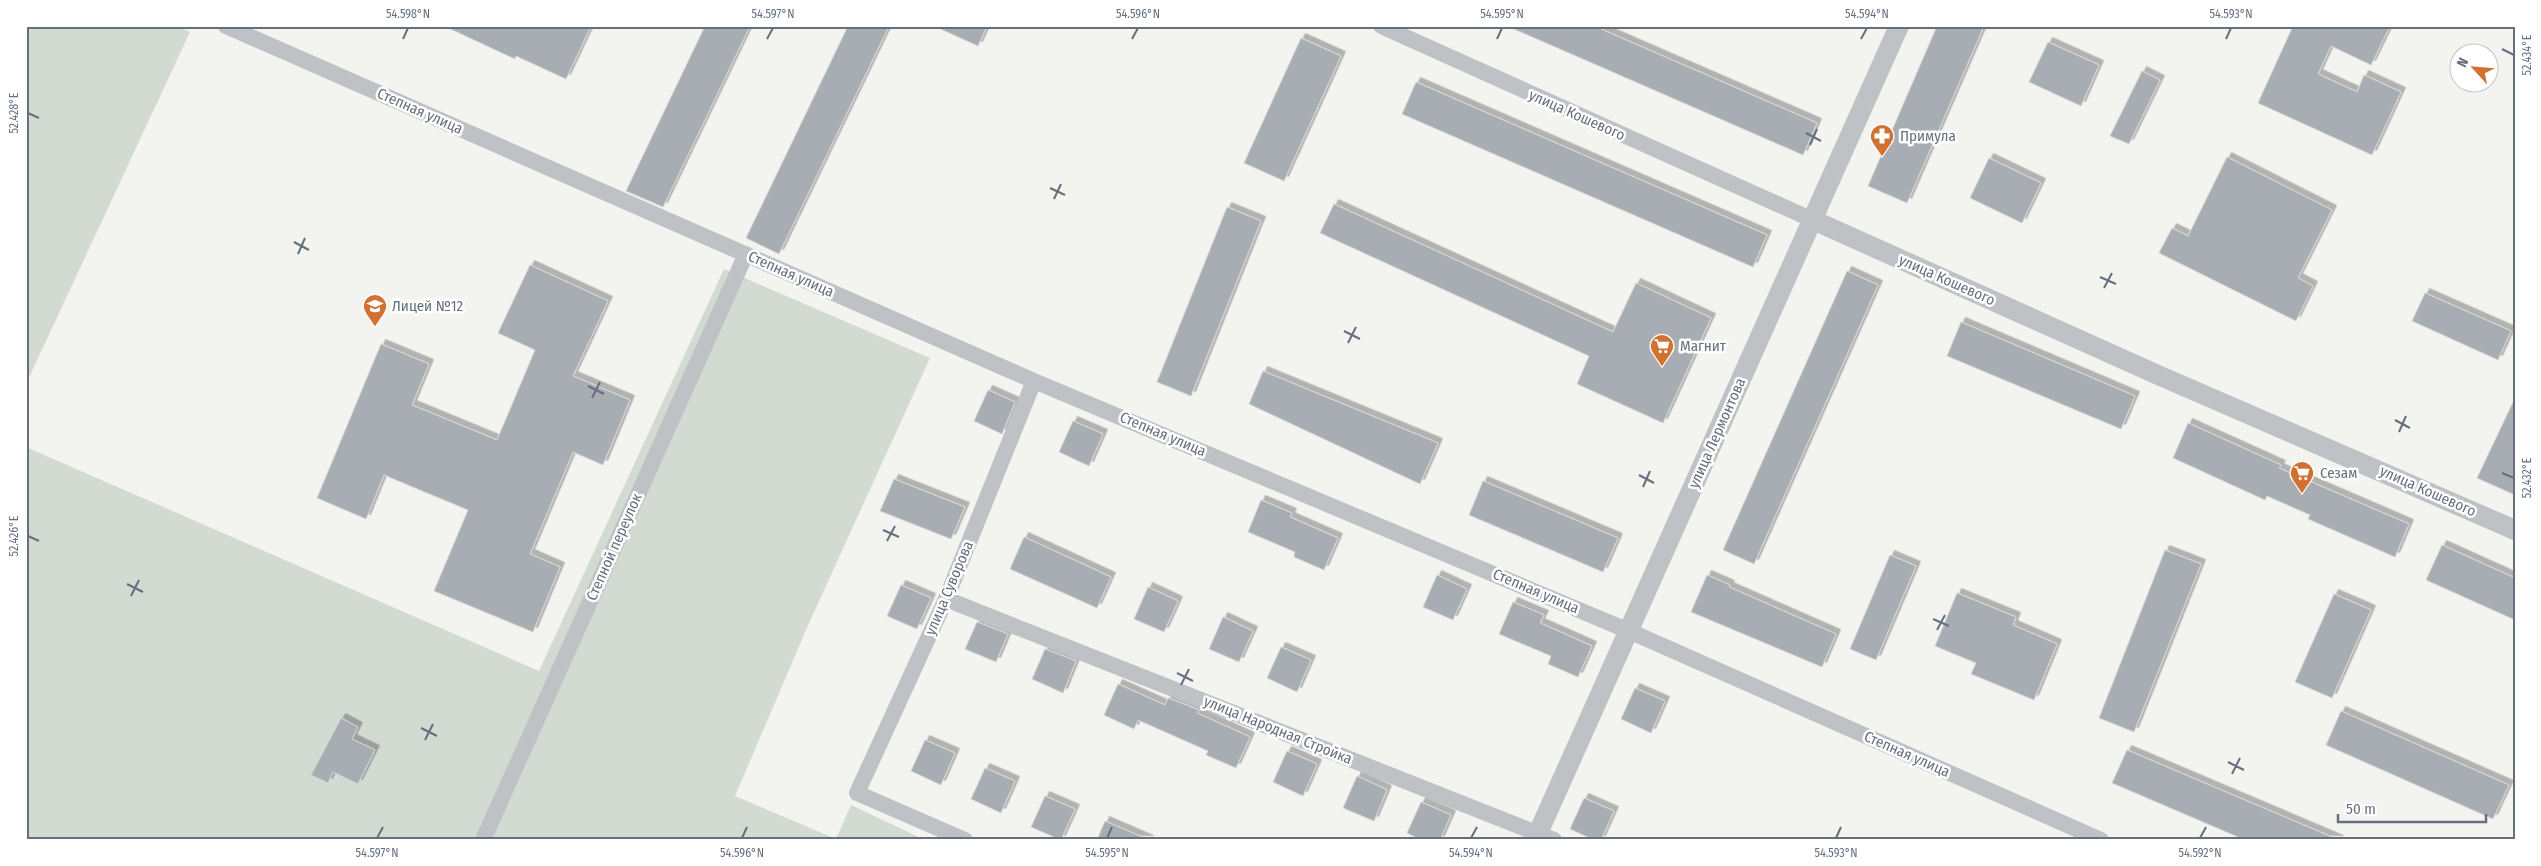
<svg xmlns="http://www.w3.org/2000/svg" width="2541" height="866" viewBox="0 0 2541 866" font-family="'Fira Sans Condensed',sans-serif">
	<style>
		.green { fill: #d3dad2 }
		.building { fill: #a8adb3; stroke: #d4d5d3; filter: url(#shadow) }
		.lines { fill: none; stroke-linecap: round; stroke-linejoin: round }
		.minor { stroke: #bfc2c5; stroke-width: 16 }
		.tertiary { stroke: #bfc2c5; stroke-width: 20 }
		.ticks { fill: none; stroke: #656f7e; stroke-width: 2 }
		.labels { text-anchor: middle; stroke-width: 5; stroke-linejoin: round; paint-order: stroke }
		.street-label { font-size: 15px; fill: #656f7e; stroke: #fff }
		.poi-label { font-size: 15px; fill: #656f7e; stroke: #fff; text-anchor: start }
		.neatline { fill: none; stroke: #656f7e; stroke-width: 2 }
		.ticks-label { font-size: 12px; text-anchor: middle; fill: #656f7e }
	</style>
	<defs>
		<filter id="shadow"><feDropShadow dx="4.5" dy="-4.5" stdDeviation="0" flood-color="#0004"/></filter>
	</defs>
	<rect width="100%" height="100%" fill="#f3f4f0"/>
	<path class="green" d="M26,26h151l13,6 -164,352z
		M724,269l206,89 -121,265 -74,173 101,43 15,-34 74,35h-899v-393l513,224z"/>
	<path class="building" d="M444,26h147l-25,53 -50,-23 -1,3z
		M705,26h45l-87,181 -37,-16z
		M848,26h41l-110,228 -33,-16z
		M934,26h53l-9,20z
		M1507,26h87l223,97 -14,32z
		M1937,26h47l-77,177 -39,-17z
		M2293,26h97l-19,39 -40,-19 -13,28 39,18 7,-17 37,17 -29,63 -114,-52z
		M1301,38l40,18 -57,125 -40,-18z
		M2048,42l51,23 -18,41 -52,-24z
		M2142,71l18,9 -31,64 -19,-8z
		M1416,82l351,153 -14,32 -351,-153z
		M2227,157l105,53 -34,68 15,8 -17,35 -137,-68 13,-25 16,8z
		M1989,158l52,25 -19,40 -52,-25z
		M1334,204l279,128 23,-49 75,35 -48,105 -86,-39 12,-28 -269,-123z
		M1227,207l34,14 -70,175 -34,-14z
		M530,265l78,36 -35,75 57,24 -27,65 -30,-13 -43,102 30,13 -27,65 -99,-41 34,-81 -84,-35 -18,44 -49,-21 64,-154 48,20 -17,41 85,35 38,-90 -37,-17z
		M1847,271l31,14 -124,279 -31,-14z
		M2425,293l86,38 -13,29 -86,-39z
		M1961,322l174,74 -14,33 -174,-73z
		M1263,371l175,72 -18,41 -171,-80z
		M988,390l27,12 -13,32 -28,-13z
		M2515,398v97l-38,-17z
		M1073,421l30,13 -14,32 -30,-14z
		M2188,423l93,42 -2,3 130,56 -14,33 -87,-38 2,-4 -43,-19 -2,4 -92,-42z
		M894,479l71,28 -14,32 -71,-28z
		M1483,481l135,57 -15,34 -134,-57z
		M1261,500l31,13 -2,4 48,21 -14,32 -30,-13 1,-5 -47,-20z
		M1024,537l87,40 -14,31 -87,-39z
		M2442,545l73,33v42l-89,-40z
		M2165,550l36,14 -67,168 -35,-14z
		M1890,555l26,11 -40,94 -26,-11z
		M1437,575l30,14 -14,31 -30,-13z
		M1707,575l23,10 -1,2 107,47 -14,33 -131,-55z
		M901,585l30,13 -14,31 -30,-13z
		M1148,587l30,14 -14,31 -30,-13z
		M1957,593l59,24 -3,8 44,19 -23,56 -63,-26 5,-11 -41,-17z
		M2334,594l37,16 -39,88 -37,-16z
		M1513,602l31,13 -4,8 52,23 -14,31 -30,-13 3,-8 -52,-22z
		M1223,617l30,14 -14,31 -30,-13z
		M977,622l31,12 -12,28 -31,-13z
		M1281,647l30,13 -14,32 -30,-14z
		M1045,649l31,12 -13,32 -31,-14z
		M1118,684l47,21 3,-7 31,12 -2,3 53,24 -14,31 -30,-13 2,-4 -70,-31 -4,9 -30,-14z
		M1635,688l30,13 -14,32 -30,-14z
		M2341,711l168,74 -16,34 -167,-74z
		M341,718l17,9 -6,12 23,11 -17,34 -25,-12 -5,11 -17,-8z
		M925,740l30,13 -14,32 -30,-14z
		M2127,750l212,90h-94l-133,-57z
		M1287,751l30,13 -14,32 -30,-14z
		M985,768l30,13 -14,32 -30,-14z
		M1357,776l30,14 -13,31 -31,-13z
		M1045,796l30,13 -14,31 -30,-13z
		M1584,798l30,13 -13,29h-7l-24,-11z
		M1421,802l30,13 -11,25h-19l-14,-7z
		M1105,821l44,19h-52z"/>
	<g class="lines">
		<path class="minor" d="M226,26l808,355 595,250 472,209
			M1381,26l432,194
			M946,599l608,241
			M483,840l263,-586
			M965,840l-108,-47 89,-194 88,-218"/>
		<path class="tertiary" d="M1813,220l345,155 357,155
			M1535,840l364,-814"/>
	</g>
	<path class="ticks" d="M403,39l5,-11M767,39l6,-11M1132,39l6,-11M1497,39l5,-11M1861,39l6,-11M2226,39l5,-11M2502,49l12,6M28,113l11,5M1806,133l15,8M1810,145l7,-16M1050,188l15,7M1054,199l7,-15M294,242l15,8M298,254l7,-16M2100,277l16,7M2104,288l8,-15M1344,331l16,8M1348,343l8,-16M588,386l16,8M592,398l8,-16M2395,420l15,8M2399,432l7,-16M2502,473l12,5M1639,475l15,8M1643,487l7,-16M883,530l16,7M28,536l11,5M887,541l8,-15M127,584l16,8M131,596l8,-16M1933,619l16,7M1937,630l8,-15M1177,673l16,8M1181,685l8,-16M421,728l16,8M425,740l8,-16M2228,762l16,8M2232,774l8,-16M377,838l6,-11M742,838l5,-11M1107,838l5,-11M1471,838l6,-11M1836,838l5,-11M2200,838l6,-11"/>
	<defs>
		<g id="pharmacy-pin" transform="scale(1.25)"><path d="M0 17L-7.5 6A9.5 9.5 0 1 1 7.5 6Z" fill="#d17132" stroke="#fff"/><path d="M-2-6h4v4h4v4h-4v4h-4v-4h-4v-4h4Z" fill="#fff"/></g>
		<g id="school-pin" transform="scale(1.25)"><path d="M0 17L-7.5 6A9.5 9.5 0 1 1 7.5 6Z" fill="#d17132" stroke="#fff"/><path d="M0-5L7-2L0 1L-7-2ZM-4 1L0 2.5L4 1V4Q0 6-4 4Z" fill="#fff"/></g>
		<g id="supermarket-pin" transform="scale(1.25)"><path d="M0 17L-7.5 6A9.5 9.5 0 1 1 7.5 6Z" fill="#d17132" stroke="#fff"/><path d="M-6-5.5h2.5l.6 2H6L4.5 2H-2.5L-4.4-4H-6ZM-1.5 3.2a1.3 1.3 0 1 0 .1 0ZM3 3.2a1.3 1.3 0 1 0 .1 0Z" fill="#fff"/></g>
	</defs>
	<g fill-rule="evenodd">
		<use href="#pharmacy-pin" x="1882" y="136"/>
		<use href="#school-pin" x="375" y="306"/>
		<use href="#supermarket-pin" x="1662" y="346"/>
		<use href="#supermarket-pin" x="2302" y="473"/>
	</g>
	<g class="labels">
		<g class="street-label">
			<text transform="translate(420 111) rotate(24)" y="5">Степная улица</text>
			<text transform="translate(1577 115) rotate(24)" y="5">улица Кошевого</text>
			<text transform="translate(791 274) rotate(24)" y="5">Степная улица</text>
			<text transform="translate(1947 280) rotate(24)" y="5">улица Кошевого</text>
			<text transform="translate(1717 433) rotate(-66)" y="5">улица Лермонтова</text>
			<text transform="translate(1163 434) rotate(23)" y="5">Степная улица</text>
			<text transform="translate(2428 491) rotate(24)" y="5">улица Кошевого</text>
			<text transform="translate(614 547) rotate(-66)" y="5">Степной переулок</text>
			<text transform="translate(949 588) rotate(-67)" y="5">улица Суворова</text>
			<text transform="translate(1536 591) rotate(23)" y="5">Степная улица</text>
			<text transform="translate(1278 730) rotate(22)" y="5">улица Народная Стройка</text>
			<text transform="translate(1907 754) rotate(24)" y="5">Степная улица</text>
		</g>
		<g class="poi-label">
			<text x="1900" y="141">Примула</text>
			<text x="392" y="311">Лицей №12</text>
			<text x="1680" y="351">Магнит</text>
			<text x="2320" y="478">Сезам</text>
		</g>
	</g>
	<rect width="2541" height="866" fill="none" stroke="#ffffff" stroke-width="55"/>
	<g transform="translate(2474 68) rotate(296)"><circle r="24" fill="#ffffff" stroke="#c1c5cb"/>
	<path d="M0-4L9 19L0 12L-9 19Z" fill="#d17132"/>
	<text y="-8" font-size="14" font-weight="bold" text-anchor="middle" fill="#656f7e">N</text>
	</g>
	<path d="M2338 814v8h148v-8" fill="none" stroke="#656f7e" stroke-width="2.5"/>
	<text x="2346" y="814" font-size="15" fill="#656f7e" stroke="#ffffff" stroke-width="4" paint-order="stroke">50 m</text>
	<rect x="28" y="28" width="2486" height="810" class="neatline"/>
	<g class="ticks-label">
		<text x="408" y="18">54.598°N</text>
		<text x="773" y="18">54.597°N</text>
		<text x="1138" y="18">54.596°N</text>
		<text x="1502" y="18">54.595°N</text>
		<text x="1867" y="18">54.594°N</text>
		<text x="2231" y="18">54.593°N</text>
		<text transform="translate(2527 55) rotate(-90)" y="4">52.434°E</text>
		<text transform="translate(14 113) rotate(-90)" y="4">52.428°E</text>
		<text transform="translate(2527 478) rotate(-90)" y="4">52.432°E</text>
		<text transform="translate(14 536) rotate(-90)" y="4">52.426°E</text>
		<text x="377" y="857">54.597°N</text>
		<text x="742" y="857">54.596°N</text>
		<text x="1107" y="857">54.595°N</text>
		<text x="1471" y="857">54.594°N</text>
		<text x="1836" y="857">54.593°N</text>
		<text x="2200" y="857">54.592°N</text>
	</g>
</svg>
